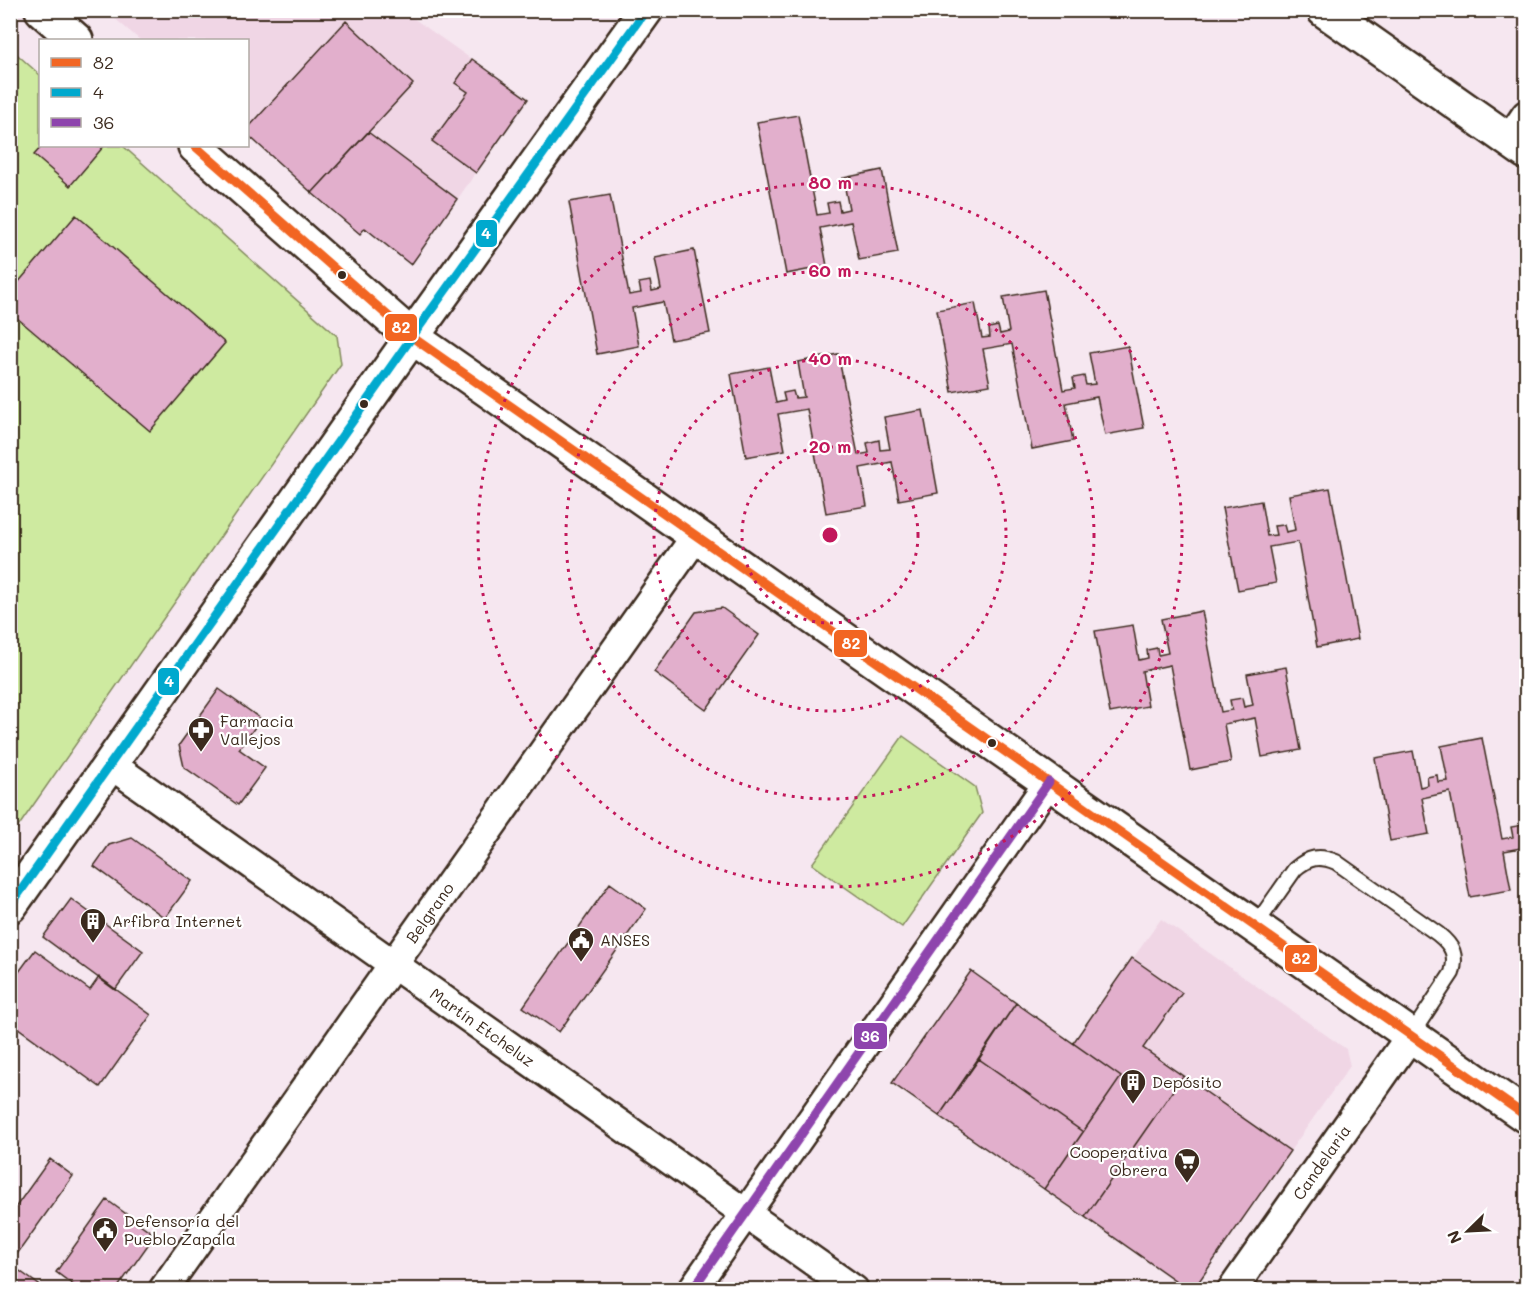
<svg xmlns="http://www.w3.org/2000/svg" width="1537" height="1300" viewBox="0 0 1537 1300" font-family="Mali,sans-serif">
	<style>
		.built { fill: #f0d6e5 }
		.green { fill: #ceeaa0; stroke: #848a5f; stroke-width: 1.5 }
		.building { fill: #e2afcc; stroke: #3b2a1e; stroke-width: 1.5 }
		.lines { fill: none; stroke-linecap: round; stroke-linejoin: round }
		.lane-casing { stroke: #3b2a1e; stroke-width: 18 }
		.street-casing { stroke: #3b2a1e; stroke-width: 33 }
		.secondary-casing { stroke: #3b2a1e; stroke-width: 38 }
		.lane { stroke: #fff; stroke-width: 14 }
		.street { stroke: #fff; stroke-width: 28 }
		.secondary { stroke: #fff; stroke-width: 33 }
		.bus-1-casing { stroke: #fff; stroke-width: 14 }
		.bus-2-casing { stroke: #fff; stroke-width: 14 }
		.bus-3-casing { stroke: #fff; stroke-width: 14 }
		.bus-1 { stroke: #f26522; stroke-width: 9 }
		.bus-2 { stroke: #00a9ce; stroke-width: 9 }
		.bus-3 { stroke: #8e44ad; stroke-width: 9 }
		.ring { fill: none; stroke: #c2185b; stroke-width: 3; stroke-dasharray: 3 6 }
		.bus-dot { fill: #3b2a1e; stroke: #fff; stroke-width: 2 }
		.labels { text-anchor: middle; stroke-width: 4.5; stroke-linejoin: round; paint-order: stroke }
		.poi-label { font-size: 16px; fill: #3b2a1e; stroke: #fff; text-anchor: start }
		.street-label { font-size: 16px; fill: #3b2a1e; stroke: #fff }
		.centre { fill: #c2185b; stroke: #fff; stroke-width: 3 }
		.ring-label { font-size: 18px; text-anchor: middle; font-weight: bold; fill: #c2185b; stroke: #fff; stroke-width: 4.5; stroke-linejoin: round; paint-order: stroke }
		.line-badge { stroke: #fff; stroke-width: 2 }
		.badge-label { font-size: 16px; text-anchor: middle; font-weight: bold; fill: #fff }
	</style>
	<rect width="100%" height="100%" fill="#f6e7f0"/>
	<filter id="ink" filterUnits="userSpaceOnUse"><feTurbulence type="fractalNoise" baseFrequency=".0167" numOctaves="2"/><feDisplacementMap in="SourceGraphic" scale="12" xChannelSelector="R" yChannelSelector="G"/><feConvolveMatrix kernelMatrix="1 2 1 2 8 2 1 2 1" color-interpolation-filters="sRGB"/></filter>
	<g filter="url(#ink)">
		<path class="built" d="M106,11h297l125,88 -117,166 -45,-37 -6,6 -112,-99v-95h-108z
			M1161,919l185,130 4,17 -157,223h-4l-145,-100 77,-112 -48,-34z"/>
		<path class="green" d="M10,48l30,27v71h83l214,190 4,28 -330,473z
			M903,736l72,51 7,26 -80,114 -90,-63z"/>
		<path class="building" d="M346,21l67,63 -101,109 -64,-58v-7z
			M472,59l56,40 -52,74 -44,-32 36,-49 -13,-9z
			M798,115l19,100 12,-2 -2,-10 11,-2 2,10 9,-2 -6,-31 39,-8 16,83 -39,7 -8,-38 -31,6 7,38 -41,8 -29,-152z
			M368,132l89,67 -46,66 -46,-37 -5,6 -48,-41z
			M42,146h62l-34,40 -36,-31z
			M610,195l19,100 12,-2 -2,-10 11,-2 2,10 9,-2 -6,-31 39,-8 16,83 -39,7 -8,-38 -31,6 7,38 -42,8 -28,-152z
			M76,215l149,128 -75,88 -140,-119v-20z
			M1044,290l19,100 12,-2 -2,-10 11,-2 2,9 9,-1 -6,-31 39,-7 16,82 -39,7 -8,-38 -31,6 7,38 -41,8 -20,-105 -29,5 7,36 -38,7 -15,-82 38,-7 7,35 8,-1 -1,-9 9,-2 2,8 9,-2 -6,-35z
			M838,354l20,101 11,-2 -2,-10 12,-3 1,10 10,-1 -6,-32 39,-7 15,83 -39,7 -7,-38 -32,6 7,38 -41,7 -19,-104 -29,5 7,36 -39,7 -15,-83 38,-7 7,36 9,-2 -2,-8 10,-2 2,7 9,-1 -6,-35z
			M1330,488l28,151 -41,8 -19,-105 -29,5 7,36 -38,7 -16,-82 39,-7 6,35 9,-1 -2,-9 10,-1 2,7 9,-2 -6,-35z
			M722,608l37,27 -53,75 -52,-38 42,-60z
			M1202,611l19,101 11,-2 -2,-10 12,-2 2,9 9,-2 -6,-31 39,-7 15,83 -39,7 -7,-39 -31,6 7,38 -41,8 -20,-105 -28,6 6,35 -38,7 -15,-82 38,-6 6,35 9,-2 -1,-8 10,-2 1,7 10,-2 -7,-34z
			M219,689l42,30 -22,30 26,19 -27,37 -54,-38 -5,-22z
			M1482,738l20,101 11,-2 -2,-10 12,-2 1,9h2v13l-22,4 7,39 -41,7 -20,-105 -28,6 7,36 -39,7 -15,-83 38,-7 7,36 8,-2 -1,-8 10,-2 1,7 10,-1 -7,-35z
			M132,838l60,43 -27,37 -71,-52 15,-21z
			M610,883l36,26 -87,123 -36,-25z
			M71,899l72,52 -28,39 -72,-53z
			M35,950l55,40 9,-13 52,38 -51,72 -90,-65v-38z
			M1132,958l50,35 -39,55 40,28 -98,141 -41,-28 77,-112 -48,-34z
			M971,971l45,32 -77,113 -47,-33z
			M1016,1003l105,74 -38,55 -104,-73z
			M979,1059l104,73 -39,57 -105,-73z
			M1183,1076l107,75 -97,139h-4l-104,-73z
			M50,1159l23,17 -63,88v-49z
			M107,1200l48,35 -39,55h-42l2,-3 -20,-15z
			M10,1264l36,26h-36z"/>
		<g class="lines">
			<g class="lane-casing">
				<path id="lane" d="M1255,926l40,-57c14,-12 24,-14 41,-7l102,72c15,12 19,21 14,39l-41,62"/>
			</g>
			<g class="street-casing">
				<g id="street">
					<path d="M1509,140l17,-25"/>
					<path id="s1" d="M110,764l744,526"/>
					<path id="s2" d="M163,1290l533,-754"/>
					<path d="M692,1290l357,-508"/>
					<path id="s3" d="M1232,1290l179,-255"/>
				</g>
			</g>
			<g class="secondary-casing">
				<path id="secondary" d="M42,10l34,30
					M1324,10l202,142
					M195,146l217,191 1114,779
					M10,906l402,-569 234,-327"/>
			</g>
			<use href="#lane" class="lane"/>
			<use href="#street" class="street"/>
			<use href="#secondary" class="secondary"/>
			<g class="bus-1-casing">
				<path id="bus-1" d="M195,146l217,191 1114,779"/>
			</g>
			<g class="bus-2-casing">
				<path id="bus-2" d="M10,906l402,-569 234,-327"/>
			</g>
			<g class="bus-3-casing">
				<path id="bus-3" d="M692,1290l357,-508"/>
			</g>
			<use href="#bus-1" class="bus-1"/>
			<use href="#bus-2" class="bus-2"/>
			<use href="#bus-3" class="bus-3"/>
		</g>
	</g>
	<g class="ring">
		<circle cx="830" cy="535" r="88"/>
		<circle cx="830" cy="535" r="176"/>
		<circle cx="830" cy="535" r="264"/>
		<circle cx="830" cy="535" r="352"/>
	</g>
	<defs>
		<g id="pharmacy-pin" transform="scale(1.35)"><path d="M0 17L-7.5 6A9.5 9.5 0 1 1 7.5 6Z" fill="#3b2a1e" stroke="#fff"/><path d="M-2-6h4v4h4v4h-4v4h-4v-4h-4v-4h4Z" fill="#fff"/></g>
		<g id="building-pin" transform="scale(1.35)"><path d="M0 17L-7.5 6A9.5 9.5 0 1 1 7.5 6Z" fill="#3b2a1e" stroke="#fff"/><path d="M-4-6H4V6H1V3H-1V6H-4ZM-2.5-4.3h1.7v1.8h-1.7ZM.8-4.3h1.7v1.8H.8ZM-2.5-1h1.7V.8h-1.7ZM.8-1h1.7V.8H.8Z" fill="#fff"/></g>
		<g id="civic-pin" transform="scale(1.35)"><path d="M0 17L-7.5 6A9.5 9.5 0 1 1 7.5 6Z" fill="#3b2a1e" stroke="#fff"/><path d="M-.6-6.5H3V-4.5H.6V-3L4-1V1h2V6H-6V1h2V-1L-.6-3ZM-1.2 2.5V6h2.4V2.5Z" fill="#fff"/></g>
		<g id="supermarket-pin" transform="scale(1.35)"><path d="M0 17L-7.5 6A9.5 9.5 0 1 1 7.5 6Z" fill="#3b2a1e" stroke="#fff"/><path d="M-6-5.5h2.5l.6 2H6L4.5 2H-2.5L-4.4-4H-6ZM-1.5 3.2a1.3 1.3 0 1 0 .1 0ZM3 3.2a1.3 1.3 0 1 0 .1 0Z" fill="#fff"/></g>
	</defs>
	<g fill-rule="evenodd">
		<use href="#pharmacy-pin" x="201" y="730"/>
		<use href="#building-pin" x="93" y="921"/>
		<use href="#civic-pin" x="581" y="940"/>
		<use href="#building-pin" x="1133" y="1082"/>
		<use href="#supermarket-pin" x="1187" y="1161"/>
		<use href="#civic-pin" x="105" y="1230"/>
	</g>
	<g class="bus-dot">
		<circle cx="342" cy="275" r="5"/>
		<circle cx="364" cy="404" r="5"/>
		<circle cx="992" cy="743" r="5"/>
	</g>
	<g class="labels">
		<g class="poi-label">
			<text x="220" y="727">Farmacia<tspan x="220" dy="18">Vallejos</tspan></text>
			<text x="112" y="927">Arfibra Internet</text>
			<text x="600" y="946">ANSES</text>
			<text x="1152" y="1088">Depósito</text>
			<text x="1168" y="1158" text-anchor="end">Cooperativa<tspan x="1168" dy="18">Obrera</tspan></text>
			<text x="124" y="1227">Defensoría del<tspan x="124" dy="18">Pueblo Zapala</tspan></text>
		</g>
		<g class="street-label">
			<text dy="6" stroke="none"><textPath href="#s2" startOffset="462">Belgrano</textPath></text>
			<text dy="6" stroke="none"><textPath href="#s1" startOffset="456">Martín Etcheluz</textPath></text>
			<text dy="6" stroke="none"><textPath href="#s3" startOffset="156">Candelaria</textPath></text>
		</g>
	</g>
	<circle cx="830" cy="535" r="9" class="centre"/>
	<g class="ring-label">
		<text x="830" y="189">80 m</text>
		<text x="830" y="277">60 m</text>
		<text x="830" y="365">40 m</text>
		<text x="830" y="453">20 m</text>
	</g>
	<g class="line-badge">
		<rect x="475" y="219" width="23" height="29" rx="6" fill="#00a9ce"/>
		<rect x="384" y="313" width="34" height="29" rx="6" fill="#f26522"/>
		<rect x="833" y="629" width="35" height="29" rx="6" fill="#f26522"/>
		<rect x="157" y="667" width="23" height="29" rx="6" fill="#00a9ce"/>
		<rect x="1284" y="944" width="34" height="29" rx="6" fill="#f26522"/>
		<rect x="853" y="1022" width="35" height="28" rx="6" fill="#8e44ad"/>
	</g>
	<g class="badge-label">
		<text x="486" y="239">4</text>
		<text x="401" y="333">82</text>
		<text x="851" y="649">82</text>
		<text x="169" y="687">4</text>
		<text x="1301" y="964">82</text>
		<text x="870" y="1042">36</text>
	</g>
	<rect width="1537" height="1300" fill="none" stroke="#fff" stroke-width="36"/>
	<rect x="18" y="18" width="1501" height="1264" fill="none" stroke="#3b2a1e" stroke-width="2" filter="url(#ink)"/>
	<rect x="39" y="39" width="210" height="108" fill="#ffffff" stroke="#b1aaa5" stroke-width="1.5"/>
	<rect x="51" y="58" width="30" height="9" fill="#f26522" stroke="#b1aaa5" stroke-width="1.5"/>
	<text x="93" y="69" font-size="18" fill="#3b2a1e">82</text>
	<rect x="51" y="88" width="30" height="9" fill="#00a9ce" stroke="#b1aaa5" stroke-width="1.5"/>
	<text x="93" y="99" font-size="18" fill="#3b2a1e">4</text>
	<rect x="51" y="118" width="30" height="9" fill="#8e44ad" stroke="#b1aaa5" stroke-width="1.5"/>
	<text x="93" y="129" font-size="18" fill="#3b2a1e">36</text>
	<g transform="translate(1468 1231) rotate(246)" stroke="#ffffff" stroke-width="4.5" paint-order="stroke">
	<path d="M0-4.5L10 22L0 15L-10 22Z" fill="#3b2a1e"/>
	<text y="-9" font-size="16" font-weight="bold" text-anchor="middle" fill="#3b2a1e">N</text>
	</g>
</svg>
